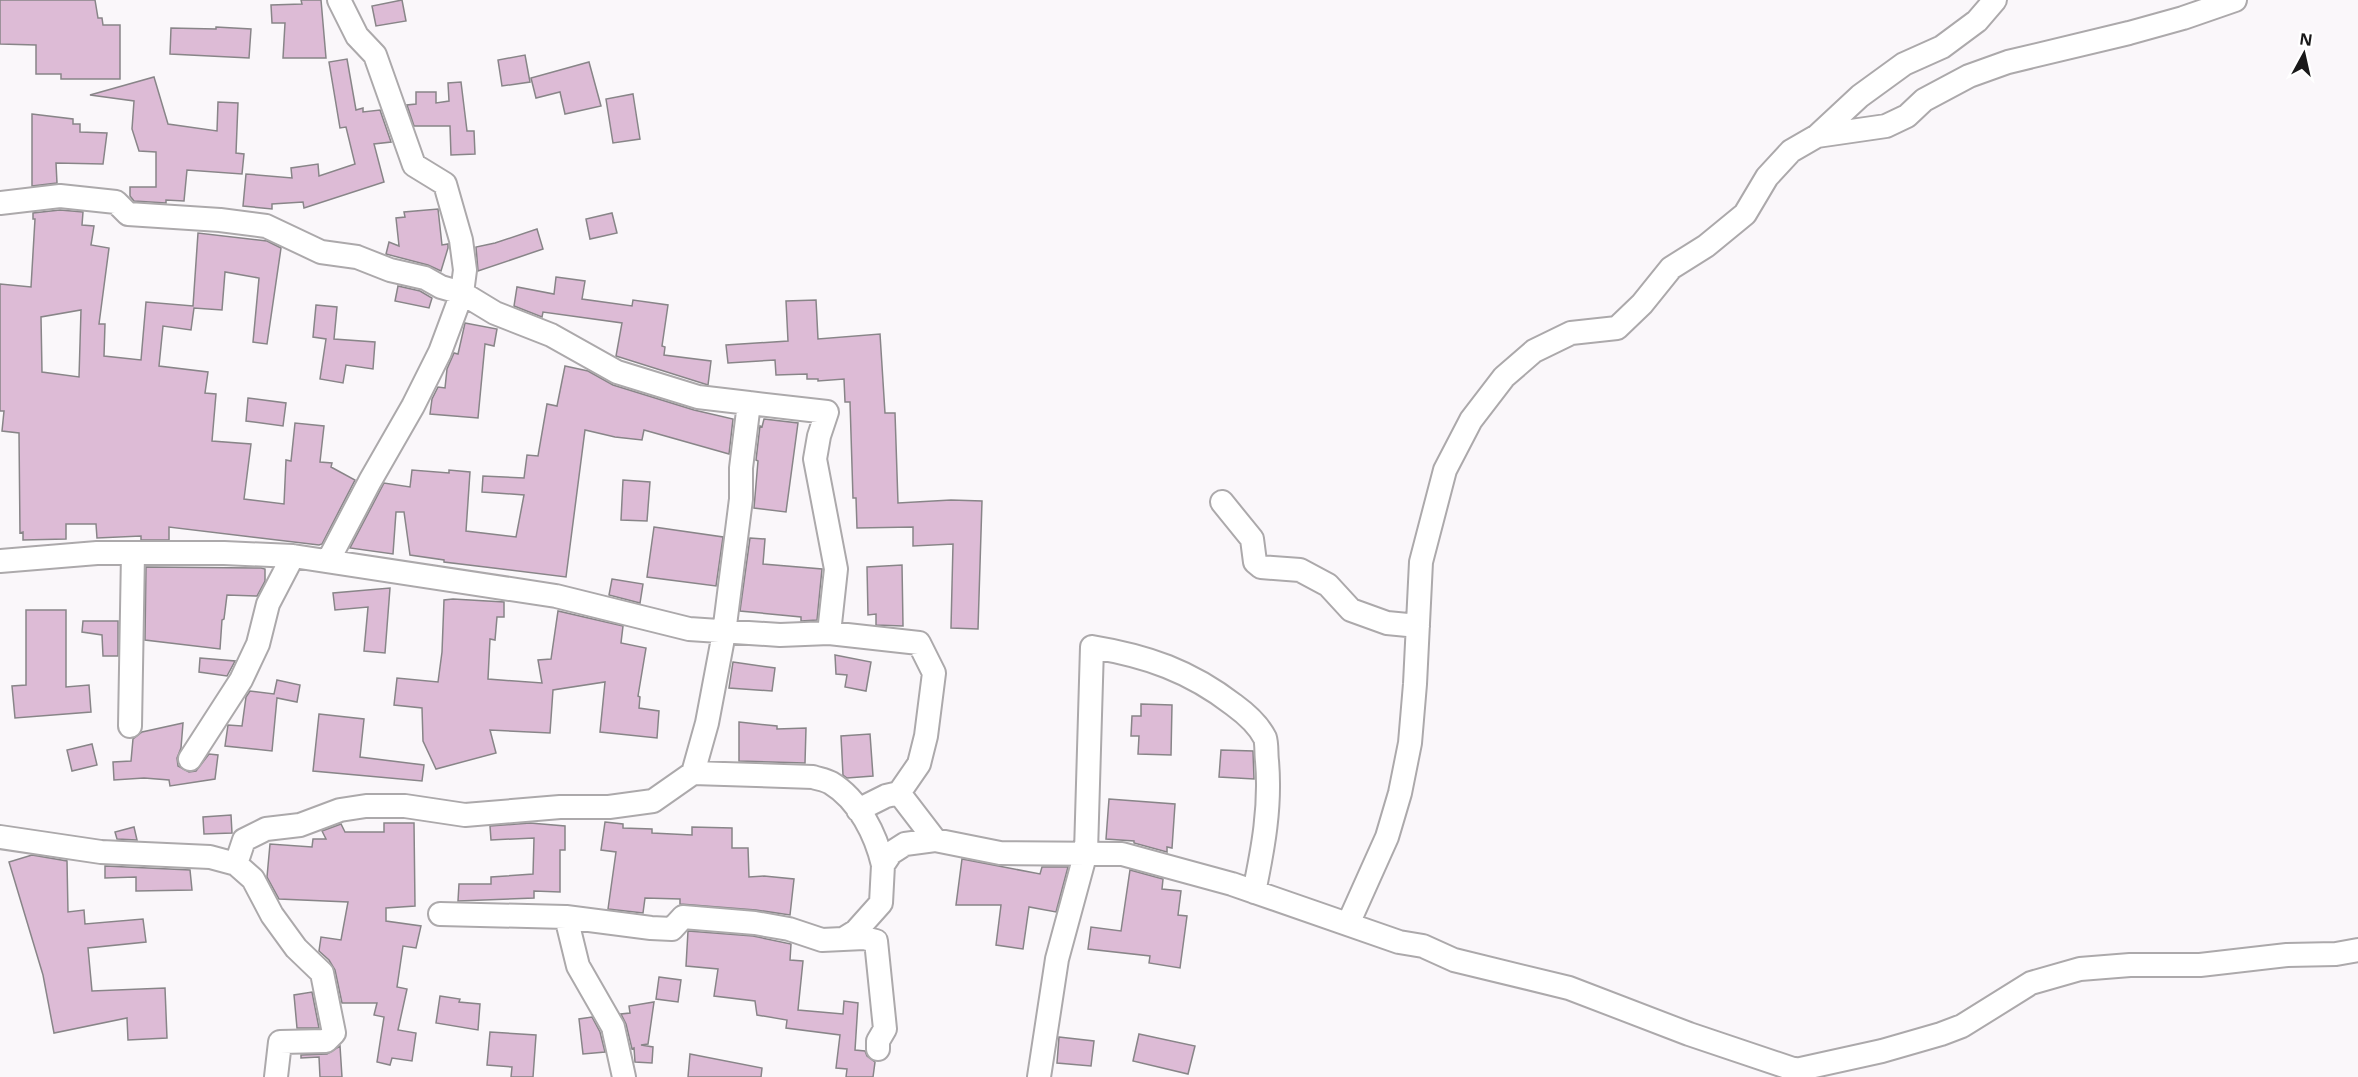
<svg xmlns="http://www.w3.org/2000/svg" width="2358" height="1077" viewBox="0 0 2358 1077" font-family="'Open Sans',sans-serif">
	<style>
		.building { fill: #ddbbd6; stroke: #888588; stroke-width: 1.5; fill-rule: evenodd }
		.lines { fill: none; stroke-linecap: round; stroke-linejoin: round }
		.minor-casing { stroke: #aca9ab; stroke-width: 26 }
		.minor { stroke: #fff; stroke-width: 22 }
	</style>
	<rect width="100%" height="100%" fill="#faf7fa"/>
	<path class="building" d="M0,0h95l3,18h4l1,7h17v54h-59v-5h-25v-29l-36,-1z
		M301,0h20l5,58h-43l2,-35h-13l-1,-18 31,-1z
		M402,0l4,21 -30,5 -4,-20z
		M216,27l35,2 -2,29 -79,-4 1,-26 45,1z
		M525,55l5,27 -28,4 -4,-26z
		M347,59l9,51 7,-2v4l17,-2 11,32 -17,2 10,38 -80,26 -1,-6 -31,2v5l-29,-3 3,-32 46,4 -1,-10 27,-4 1,12 36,-12 -9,-37 -6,1 -11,-66z
		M589,62l12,44 -36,8 -5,-22 -24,6 -5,-20z
		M154,77l14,47 49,7 1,-29 20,1 -2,50 8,1 -2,20 -55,-4 -3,31 -18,-1v3l-32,-2 -4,-5v-9h26v-35l-17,-1 -7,-22 2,-28 -44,-6z
		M461,82l6,49h7l1,23 -24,1 -1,-29h-36l-7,-21 9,-1v-12h20v11l13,-2 -1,-18z
		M633,94l7,45 -27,4 -7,-44z
		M32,114l41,5v5h7v8l27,1 -4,31 -47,-1 1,20 -25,3z
		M438,209l4,36 6,-1v4l-7,23 -13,-6 -42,-11 3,-12 10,4 -3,-28 9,-1 -1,-5z
		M60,210l23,2 -1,13 12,1 -3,19 18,3 -10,76h6l-1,32 37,4 5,-58 47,4 5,-73 69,8 14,7 -14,96 -14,-2 6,-64 -34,-6 -3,38 -28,-2 -3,22 -28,-4 -4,40 49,6 -3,21 11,1 -4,47 39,3 -7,55 40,5 2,-44 5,1 4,-38 29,3 -4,36 12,1 -1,4 24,13 -33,64 -3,1 -150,-18v13h-28v-4l-44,2 -1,-14h-30v15l-43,1v-8l-3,1 -1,-100 -17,-2 2,-20h-4v-127l31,3 4,-68h-2v-6zM81,310l-2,67 -37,-5 -1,-55z
		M612,213l5,20 -27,6 -4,-20z
		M537,229l6,20 -65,22 -2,-24 19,-4z
		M556,277l29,4 -3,18 50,7 1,-6 35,5 -6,41 3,1 -1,8 47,6 -3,24 -92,-29 6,-33 -79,-11 -1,5 -28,-11 3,-19 37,7z
		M398,286l22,5 12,7 -3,10 -34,-7z
		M816,300l2,39 62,-5 5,79h10l3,90 53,-3 31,1 -4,128 -27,-1 2,-84 -40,2v-19l-56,1 -1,-30h-3l-3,-96h-5l-1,-23 -26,2v-2h-11v-5l-31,1 -1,-15 -47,3 -2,-18 62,-4 -2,-40z
		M316,305l21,2 -3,32 41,3 -2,27 -27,-4 -3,18 -23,-4 6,-40 -13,-2z
		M465,323l32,6 -3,17 -9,-2 -7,74 -48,-4 2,-15 6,-12 7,1 2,-19 7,-16 4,1z
		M565,366l23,5 25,14 81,25 39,9 -4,35 -85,-24 -2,10 -27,-3 -30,-7 -19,147 -122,-15v-2l-34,-5 -6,-43h-8l-3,42 -43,-6 34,-65 26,4 2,-17 37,3v-3l21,2 -4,59 50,6 8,-42 -42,-3 1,-16 41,2 3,-23 11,1 9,-52 10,2z
		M248,398l38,5 -3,23 -37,-5z
		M764,419l34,4 -12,89 -32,-4 4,-47 -2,-1 4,-34 2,1z
		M623,480l27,2 -3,39 -26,-1z
		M654,527l69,10 -7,49 -69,-9z
		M750,538l15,1 -2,25 59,5 -5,51 -16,1v-4l-61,-6z
		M902,565l1,61 -27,-1v-11l-8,1 -1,-48z
		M146,567l115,1 4,1v12l-8,15 -30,-1 -3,24 -2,1 -2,29 -75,-9z
		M612,579l31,5 -3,19 -31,-8z
		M390,588l-5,65 -21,-2 4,-44 -33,3 -2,-17z
		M453,599l51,3v15h-7l-2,23 -5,-1 -2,40 54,4 -4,-23 13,-1 7,-48 65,15 -2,17 25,5 -8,48 2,1 -1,11 20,3 -2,27 -57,-6 5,-50 -52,8 -3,43 -60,-3 6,23 -60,16 -13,-28 -1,-33 -28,-3 3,-27 41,4 4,-30 2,-52z
		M26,610h40v77l23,-2 2,27 -76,6 -3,-32 14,-1z
		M83,621h35v35h-15l-1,-21 -20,-3z
		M835,655l36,7 -5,29 -21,-4 2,-12 -11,-1z
		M200,658l35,3 -8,15 -28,-4z
		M733,662l42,6 -3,23 -43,-3z
		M277,680l23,5 -3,17 -20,-4 -5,53 -47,-5 3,-21 14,1 4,-29 4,-6 24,3z
		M1141,704l31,1 -1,50 -33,-1 1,-18h-8l1,-20h9z
		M319,714l45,5 -4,38 64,8 -2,16 -109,-10z
		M739,722l38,4v3l29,-1 -1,35 -66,-2z
		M183,723l-2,25 -4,10 1,8 11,6 7,-1 13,-17 9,1 -3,24 -45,7 -1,-6 -25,-2 -30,2 -1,-18 18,-1 2,-22 9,-7z
		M870,734l3,42 -26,2 -4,-3 -2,-39z
		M92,744l5,21 -25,6 -5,-21z
		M1221,750l32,1 1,28 -35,-2z
		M1109,799l66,5 -3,44 -5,-1v5l-33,-9v-2l-28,-2z
		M231,815l1,18 -28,1 -1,-17z
		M605,822l18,2v4l29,1v4l40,2v-8l40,1v20h16l1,29 15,-1 30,3 -4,36 -34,-5 -76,-6v-5l-35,-1 -2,15 -35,-4 8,-57 -15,-2z
		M384,823h30l1,83 -29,2v13l35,5 -5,22 -13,-2 -6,41 10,2 -9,41 18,3 -4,28 -20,-3 -2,7 -13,-3 7,-45 -10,-2 3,-12h-35l-7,-33 -6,-10 -10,-9 2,-14 20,3 7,-38 -69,-3 -12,-22 3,-33 42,3 1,-8h13l-4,-8 19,-7 4,8h39z
		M530,823l35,3v24h-5v42l-26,-1v7l-76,3 1,-17h32v-7l42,-3 1,-36 -43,2 -1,-14z
		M134,827l3,13 -20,-1 -2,-7z
		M32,855l35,6 1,51 16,-2 1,14 58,-5 3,23 -58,6 4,43 73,-3 2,50 -39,2 -1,-22 -73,15 -11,-58 -34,-113z
		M962,859l78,15 2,-7h26l-12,45 -27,-5 -6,42 -27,-4 5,-40h-45z
		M105,866l85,4 2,20 -56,1v-14l-31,1z
		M1130,870l33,9 -1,10 19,2 -3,24 9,1 -7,52 -31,-5 1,-7 -62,-7 3,-22 30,4z
		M688,931l65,5 38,8 -1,16 13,1 -5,49 45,4 1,-13 14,2 -3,47 10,1 2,5 8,6 -2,15h-27l1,-8 -11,-1 4,-33 -54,-7 1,-8 -30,-5 -2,-14 -41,-5 4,-27 -32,-3z
		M659,977l22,3 -3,22 -22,-3z
		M312,992l7,36h-22l-3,-33z
		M440,996l20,3 -1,3 21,2 -2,26 -42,-7z
		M654,1002l-6,42 -7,1 12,2 -1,16 -17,-1 -1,-14 -2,1 -6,-25 -5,-10 9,-1 -1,-7z
		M592,1017l8,15 5,20 -22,2 -4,-35z
		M490,1032l46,3 -3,42h-22l1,-10 -25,-2z
		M1139,1034l56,12 -7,28 -55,-13z
		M1059,1037l35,4 -3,25 -34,-3z
		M340,1046l2,31h-22l-1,-20 -18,1v-3l26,-1z
		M690,1054l72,14 -1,9h-73z"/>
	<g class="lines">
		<g class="minor-casing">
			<path id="minor" d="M1817,136l43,-40 44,-32 38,-17 35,-26 18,-21
				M0,203l60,-7 56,6 12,12 92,6 46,6 55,26 36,5 33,13 35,8 16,9 21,6 33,20 56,22 66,37 81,25 51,6
				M1222,502l30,37 3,23 6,5 39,3 28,15 23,25 36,13 31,3
				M0,561l97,-8h127l69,3 263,40 133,33 91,6 49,-2 90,10 15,30 -8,63 -7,28 -20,29 -13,3 -28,14
				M328,561l42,-80 43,-75 27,-54 22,-59 3,-23 -4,-30 -16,-56 -31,-19 -39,-110 -18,-19 -18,-36
				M130,726l3,-173
				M190,759l51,-79 17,-36 10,-40 25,-48
				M693,773l14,-50 17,-90 17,-134v-31l8,-65 78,9 -8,24 -4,23 21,110 -7,64
				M899,793l36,47
				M0,837l101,15 109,5 26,7 17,15 19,36 24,33 26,25 12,60 -8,8 -46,1 -4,35
				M236,864l8,-24 22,-11 34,-4 40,-15 26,-4h39l60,9 95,-8h49l44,-6 40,-28 120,4c6,2 13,3 18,6 28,17 45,52 52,82
				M440,914l126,3 85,11 21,1 11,-12 72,6 34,6 33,11 21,-1 13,-8 25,-28 2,-38 8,-12 14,-9 30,-4 65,13 122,1 110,30 167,58 24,4 31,14 115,28 120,46 107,36 8,7
				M566,917l12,49 35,61 11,50
				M1348,924l39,-87 13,-44 10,-50 5,-59 6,-122 24,-92 26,-50 33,-43 30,-26 37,-18 46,-5 25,-24 29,-36 35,-22 39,-32 22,-37 24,-26 26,-15 69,-10 21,-10 17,-16 45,-24 39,-14 121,-29 54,-15 52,-18
				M843,939l21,-1 12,3 9,88 -7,12v8
				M1796,1070l86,-19 59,-17 21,-8 69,-43 49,-14 50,-4h70l87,-10 49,-1 22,-4
				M1039,1077l18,-118 29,-107 6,-205c55,9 98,24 142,58 11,8 25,21 31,33 2,6 1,16 2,23 4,45 -4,88 -13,131"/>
		</g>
		<use href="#minor" class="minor"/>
	</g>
	<g transform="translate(2304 54) rotate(8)" stroke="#ffffff" stroke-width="4.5" paint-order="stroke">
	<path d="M0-4.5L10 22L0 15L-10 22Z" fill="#191819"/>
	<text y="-9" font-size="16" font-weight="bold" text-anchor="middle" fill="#191819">N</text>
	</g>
</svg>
